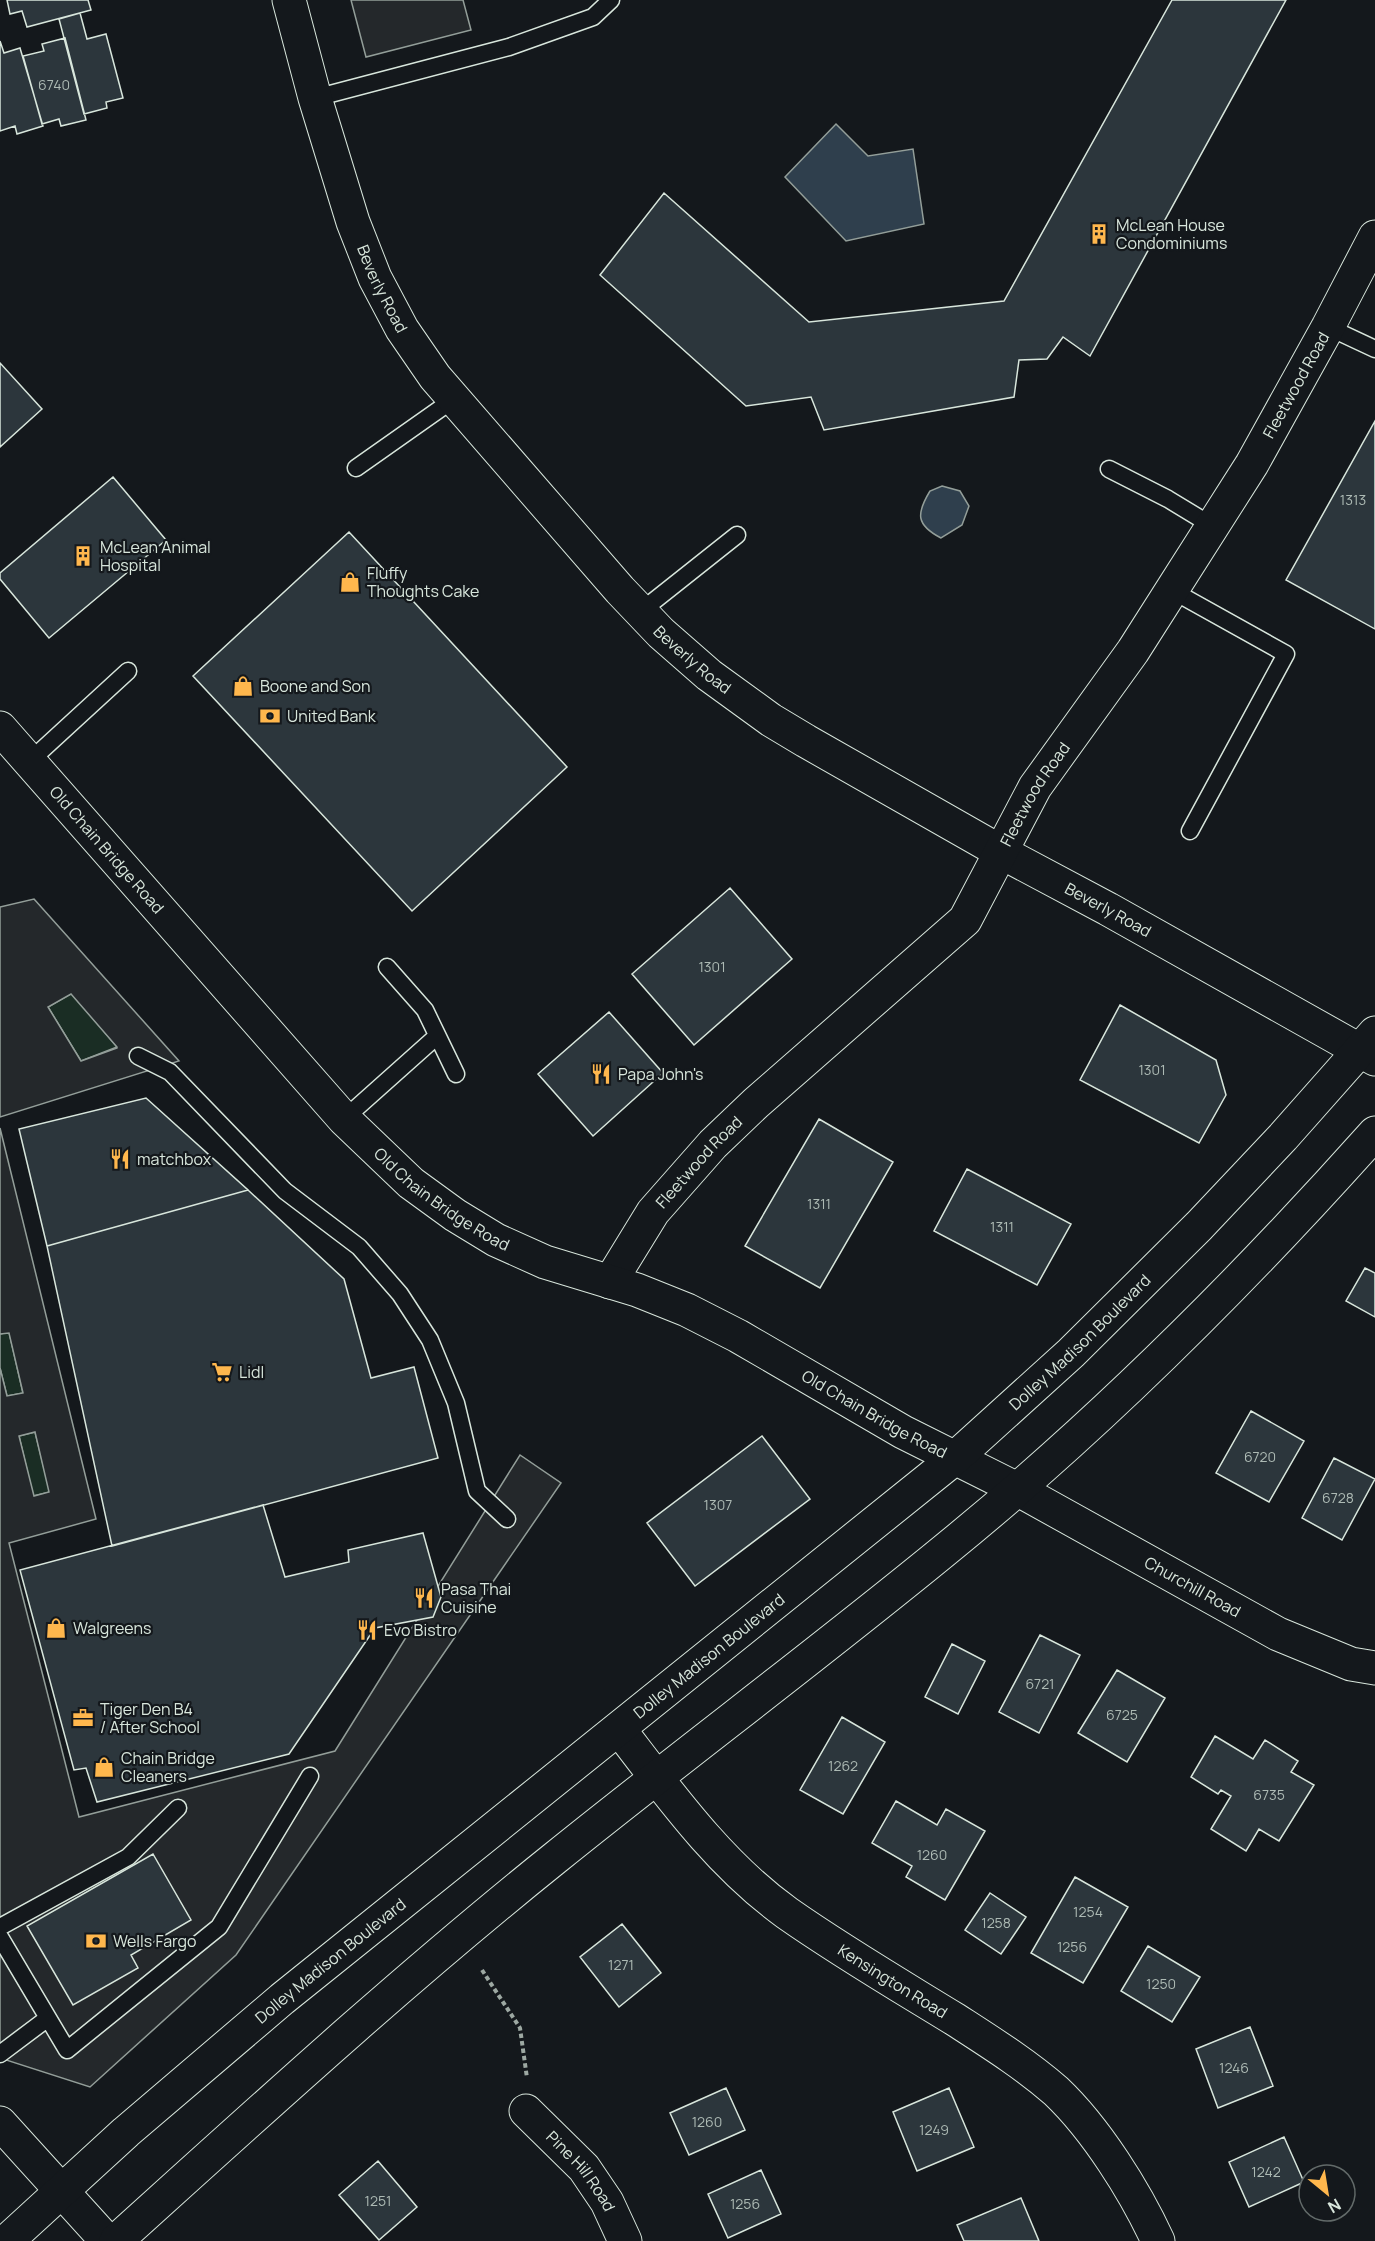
<svg xmlns="http://www.w3.org/2000/svg" width="1375" height="2241" viewBox="0 0 1375 2241" font-family="Manrope,sans-serif">
	<style>
		.green { fill: #1a2d24; stroke: #939e99; stroke-width: 1.5 }
		.parking { fill: #24282b; stroke: #939e99; stroke-width: 1.5; fill-rule: evenodd }
		.water { fill: #2f3f4d; stroke: #939e99; stroke-width: 1.5 }
		.building { fill: #2c363c; stroke: #d8e6dc; stroke-width: 1.5 }
		.lines { fill: none; stroke-linecap: round; stroke-linejoin: round }
		.service-casing { stroke: #d8e6dc; stroke-width: 19 }
		.minor-casing { stroke: #d8e6dc; stroke-width: 35 }
		.tertiary-casing { stroke: #d8e6dc; stroke-width: 35 }
		.secondary-casing { stroke: #d8e6dc; stroke-width: 35 }
		.primary-casing { stroke: #d8e6dc; stroke-width: 35 }
		.path { stroke: #9da8a2; stroke-width: 4; stroke-dasharray: 4.5 3; stroke-linecap: butt }
		.service { stroke: #14181c; stroke-width: 16 }
		.minor { stroke: #14181c; stroke-width: 33 }
		.tertiary { stroke: #14181c; stroke-width: 33 }
		.secondary { stroke: #14181c; stroke-width: 33 }
		.primary { stroke: #14181c; stroke-width: 33 }
		.labels { text-anchor: middle; stroke-width: 4.5; stroke-linejoin: round; paint-order: stroke }
		.number-label { font-size: 14px; fill: #adbab4 }
		.poi-label { font-size: 16px; fill: #d8e6dc; stroke: #14181c; text-anchor: start }
		.street-label { font-size: 16px; fill: #d8e6dc; stroke: #14181c }
	</style>
	<rect width="100%" height="100%" fill="#14181c"/>
	<path class="green" d="M72,993l45,54 -36,14 -33,-54z
		M9,1332l14,61 -16,3 -7,-28v-34z
		M35,1432l15,60 -17,4 -14,-60z"/>
	<path class="parking" d="M351,0h112l8,30 -105,27z
		M34,899l145,162 -179,56v-210zM71,994l46,53v1l-36,13 -33,-54z
		M0,1128l96,391 -87,24 70,274 256,-66 185,-296 41,28 -325,472 -146,132 -84,-27 -6,-11v-681l7,28 16,-3 -14,-60 -9,1zM35,1432l14,60 -15,4 -15,-60z"/>
	<path class="water" d="M836,124l32,32 45,-7 11,75 -78,17 -61,-64z
		M942,486l18,5 9,15 -7,19 -21,13c-25,-13 -25,-24 -11,-47z"/>
	<path class="building" d="M7,0h81l3,10 -64,17 -5,-16 -12,3z
		M1172,0h114l-196,356 -27,-19 -16,22 -28,1 -5,37 -190,33 -13,-33 -65,9 -146,-131 64,-82 145,129 195,-21z
		M80,13l7,26 19,-5 17,64 -17,4 1,6 -23,6 -25,-95z
		M65,38l21,82 -25,6 -2,-7 -17,5 -19,-68 21,-5 -2,-7z
		M0,41l4,12 16,-5 23,78 -26,8 -2,-8 -15,5z
		M0,363l42,46 -42,38z
		M1375,421v208l-89,-49z
		M113,477l53,63 -117,98 -49,-59v-6z
		M349,532l218,235 -155,144 -219,-235z
		M730,888l62,71 -98,86 -62,-71z
		M1120,1005l96,55 10,35 -27,48 -119,-63z
		M609,1012l54,61 -70,63 -55,-62z
		M146,1098l102,92 -201,56 -28,-117z
		M819,1119l74,43 -73,126 -75,-42z
		M967,1169l104,55 -34,61 -103,-54z
		M248,1190l96,89 27,99 43,-11 24,91 -326,88 -65,-300z
		M1365,1268l10,5v44l-29,-16z
		M1251,1411l53,30 -35,61 -53,-29z
		M762,1436l48,63 -115,87 -48,-63z
		M1334,1458l41,21 -33,61 -40,-22z
		M263,1505l22,72 64,-15 -1,-12 75,-17 18,64 -8,20 -58,11 -86,126 -192,48 -11,-34 -12,2 -54,-200z
		M1040,1635l40,20 -41,78 -40,-21z
		M952,1644l33,17 -27,53 -33,-17z
		M1117,1670l48,28 -38,64 -49,-29z
		M842,1717l43,25 -42,72 -43,-24z
		M1215,1736l38,23 12,-19 33,21 -7,11 23,13 -35,56 -20,-12 -13,22 -35,-22 20,-33 -10,-6 -3,4 -27,-17z
		M896,1801l41,24 9,-16 39,22 -40,69 -39,-23 6,-11 -40,-23z
		M153,1854l38,66 -60,35 7,13 -65,37 -46,-79z
		M1075,1877l53,30 -45,76 -52,-30z
		M990,1893l36,24 -25,37 -36,-24z
		M622,1924l39,49 -42,34 -39,-50z
		M1148,1946l52,31 -28,45 -51,-31z
		M1250,2027l23,59 -55,22 -22,-59z
		M726,2088l19,42 -56,25 -19,-42z
		M949,2088l25,59 -57,24 -24,-59z
		M1284,2137l20,45 -55,25 -20,-45z
		M378,2161l39,46 -38,33 -40,-45z
		M761,2170l20,44 -53,24 -20,-44z
		M1021,2198l18,43h-75l-7,-16z"/>
	<g class="lines">
		<g class="service-casing">
			<path id="service" d="M315,98l194,-51 84,-30 18,-17
				M1328,327l47,22
				M356,468l98,-69
				M1109,469l59,30 46,28
				M1173,591l113,63 -96,177
				M640,612l97,-77
				M30,761l98,-90
				M387,967l38,43 31,64
				M138,1056l32,16 115,119 74,56 41,47 30,46 26,63 21,88 30,28
				M344,1119l93,-83
				M0,1927l128,-70 50,-49
				M0,1937l67,113 152,-123 91,-151
				M0,2054l48,-36"/>
		</g>
		<g class="minor-casing">
			<g id="minor">
				<path id="s1" d="M289,0l26,98 38,124 22,56 27,51 33,48 185,213 41,43 48,42 62,45 35,21 195,111 107,57 267,150"/>
				<path id="s2" d="M610,1282l43,-70 60,-68 43,-41 209,-183 70,-133 98,-136 119,-187 76,-137 47,-90"/>
				<path id="s3" d="M619,1729c50,65 100,135 168,184 54,38 112,72 169,107 34,22 69,44 100,71 40,38 79,100 102,150"/>
				<path id="s4" d="M526,2111l58,57 23,34 18,39"/>
			</g>
		</g>
		<g class="tertiary-casing">
			<g id="tertiary">
				<path id="s5" d="M1017,1489l261,145 73,30 24,4"/>
				<path d="M0,2123l107,118"/>
			</g>
		</g>
		<g class="secondary-casing">
			<g id="secondary">
				<path id="s6" d="M0,728l344,391 67,64 44,32 41,25 49,22 92,28 50,20 51,26 165,96 114,57"/>
			</g>
		</g>
		<g class="primary-casing">
			<g id="primary">
				<path id="s7" d="M7,2241l119,-109 156,-133 673,-541 116,-105 128,-127 84,-89 92,-104"/>
				<path d="M116,2241c144,-130 287,-261 439,-383 129,-104 262,-203 390,-308 155,-126 297,-268 430,-417"/>
			</g>
		</g>
		<path class="path" d="M482,1970l38,58 7,50"/>
		<use href="#service" class="service"/>
		<use href="#minor" class="minor"/>
		<use href="#tertiary" class="tertiary"/>
		<use href="#secondary" class="secondary"/>
		<use href="#primary" class="primary"/>
	</g>
	<defs>
		<g id="building-bare" transform="scale(1.62)"><path d="M-4-6H4V6H1V3H-1V6H-4ZM-2.5-4.3h1.7v1.8h-1.7ZM.8-4.3h1.7v1.8H.8ZM-2.5-1h1.7V.8h-1.7ZM.8-1h1.7V.8H.8Z" fill="#ffb74d" stroke="#14181c" stroke-width="2.5" paint-order="stroke"/></g>
		<g id="shop-bare" transform="scale(1.62)"><path d="M-5-2.5h2.3a2.7 3.5 0 0 1 5.4 0H5L5.5 6h-11ZM-1.5-2.5h3a1.5 2.3 0 0 0-3 0Z" fill="#ffb74d" stroke="#14181c" stroke-width="2.5" paint-order="stroke"/></g>
		<g id="bank-bare" transform="scale(1.62)"><path d="M-6-4H6V4H-6ZM0-2.3a2.3 2.3 0 1 0 0 4.6a2.3 2.3 0 1 0 0-4.6Z" fill="#ffb74d" stroke="#14181c" stroke-width="2.5" paint-order="stroke"/></g>
		<g id="restaurant-bare" transform="scale(1.62)"><path d="M-5-6h1v4h1v-4h1v4h1v-4h1v5L-1.5 .5V6h-2V.5L-5-1ZM5-6V6H3V1.5H1.5Q1.5-4 5-6Z" fill="#ffb74d" stroke="#14181c" stroke-width="2.5" paint-order="stroke"/></g>
		<g id="supermarket-bare" transform="scale(1.62)"><path d="M-6-5.5h2.5l.6 2H6L4.5 2H-2.5L-4.4-4H-6ZM-1.5 3.2a1.3 1.3 0 1 0 .1 0ZM3 3.2a1.3 1.3 0 1 0 .1 0Z" fill="#ffb74d" stroke="#14181c" stroke-width="2.5" paint-order="stroke"/></g>
		<g id="office-bare" transform="scale(1.62)"><path d="M-6-3h4V-5.5h4V-3h4V5H-6ZM-1-4.5V-3h2v-1.5ZM-6 0V1H6V0Z" fill="#ffb74d" stroke="#14181c" stroke-width="2.5" paint-order="stroke"/></g>
	</defs>
	<g fill-rule="evenodd">
		<use href="#building-bare" x="1099" y="234"/>
		<use href="#building-bare" x="83" y="556"/>
		<use href="#shop-bare" x="350" y="582"/>
		<use href="#shop-bare" x="243" y="686"/>
		<use href="#bank-bare" x="270" y="716"/>
		<use href="#restaurant-bare" x="601" y="1074"/>
		<use href="#restaurant-bare" x="120" y="1159"/>
		<use href="#supermarket-bare" x="222" y="1372"/>
		<use href="#restaurant-bare" x="424" y="1598"/>
		<use href="#shop-bare" x="56" y="1628"/>
		<use href="#restaurant-bare" x="367" y="1630"/>
		<use href="#office-bare" x="83" y="1718"/>
		<use href="#shop-bare" x="104" y="1767"/>
		<use href="#bank-bare" x="96" y="1941"/>
	</g>
	<g class="labels">
		<g class="number-label">
			<text x="54" y="90">6740</text>
			<text x="1353" y="505">1313</text>
			<text x="712" y="972">1301</text>
			<text x="1152" y="1075">1301</text>
			<text x="819" y="1209">1311</text>
			<text x="1002" y="1232">1311</text>
			<text x="1260" y="1462">6720</text>
			<text x="1338" y="1503">6728</text>
			<text x="718" y="1510">1307</text>
			<text x="1040" y="1689">6721</text>
			<text x="1122" y="1720">6725</text>
			<text x="843" y="1771">1262</text>
			<text x="1269" y="1800">6735</text>
			<text x="932" y="1860">1260</text>
			<text x="1088" y="1917">1254</text>
			<text x="996" y="1928">1258</text>
			<text x="1072" y="1952">1256</text>
			<text x="621" y="1970">1271</text>
			<text x="1161" y="1989">1250</text>
			<text x="1234" y="2073">1246</text>
			<text x="707" y="2127">1260</text>
			<text x="934" y="2135">1249</text>
			<text x="1266" y="2177">1242</text>
			<text x="378" y="2206">1251</text>
			<text x="745" y="2209">1256</text>
		</g>
		<g class="poi-label">
			<text x="1116" y="231">McLean House<tspan x="1116" dy="18">Condominiums</tspan></text>
			<text x="100" y="553">McLean Animal<tspan x="100" dy="18">Hospital</tspan></text>
			<text x="367" y="579">Fluffy<tspan x="367" dy="18">Thoughts Cake</tspan></text>
			<text x="260" y="692">Boone and Son</text>
			<text x="287" y="722">United Bank</text>
			<text x="618" y="1080">Papa John's</text>
			<text x="137" y="1165">matchbox</text>
			<text x="239" y="1378">Lidl</text>
			<text x="441" y="1595">Pasa Thai<tspan x="441" dy="18">Cuisine</tspan></text>
			<text x="73" y="1634">Walgreens</text>
			<text x="384" y="1636">Evo Bistro</text>
			<text x="100" y="1715">Tiger Den B4<tspan x="100" dy="18">/ After School</tspan></text>
			<text x="121" y="1764">Chain Bridge<tspan x="121" dy="18">Cleaners</tspan></text>
			<text x="113" y="1947">Wells Fargo</text>
		</g>
		<g class="street-label">
			<text dy="6" stroke="none"><textPath href="#s1" startOffset="304">Beverly Road</textPath></text>
			<text dy="6" stroke="none"><textPath href="#s2" startOffset="1140">Fleetwood Road</textPath></text>
			<text dy="6" stroke="none"><textPath href="#s1" startOffset="790">Beverly Road</textPath></text>
			<text dy="6" stroke="none"><textPath href="#s2" startOffset="654">Fleetwood Road</textPath></text>
			<text dy="6" stroke="none"><textPath href="#s6" startOffset="162">Old Chain Bridge Road</textPath></text>
			<text dy="6" stroke="none"><textPath href="#s1" startOffset="1276">Beverly Road</textPath></text>
			<text dy="6" stroke="none"><textPath href="#s2" startOffset="150">Fleetwood Road</textPath></text>
			<text dy="6" stroke="none"><textPath href="#s6" startOffset="648">Old Chain Bridge Road</textPath></text>
			<text dy="6" stroke="none"><textPath href="#s7" startOffset="1400">Dolley Madison Boulevard</textPath></text>
			<text dy="6" stroke="none"><textPath href="#s6" startOffset="1134">Old Chain Bridge Road</textPath></text>
			<text dy="6" stroke="none"><textPath href="#s5" startOffset="201">Churchill Road</textPath></text>
			<text dy="6" stroke="none"><textPath href="#s7" startOffset="914">Dolley Madison Boulevard</textPath></text>
			<text dy="6" stroke="none"><textPath href="#s7" startOffset="428">Dolley Madison Boulevard</textPath></text>
			<text dy="6" stroke="none"><textPath href="#s3" startOffset="376">Kensington Road</textPath></text>
			<text dy="6" stroke="none"><textPath href="#s4" startOffset="82">Pine Hill Road</textPath></text>
		</g>
	</g>
	<g transform="translate(1327 2193) rotate(150)"><circle r="28" fill="#14181c" stroke="#626a69" stroke-width="1.5"/>
	<path d="M0-4.5L10 22L0 15L-10 22Z" fill="#ffb74d"/>
	<text y="-9" font-size="16" font-weight="bold" text-anchor="middle" fill="#d8e6dc">N</text>
	</g>
</svg>
